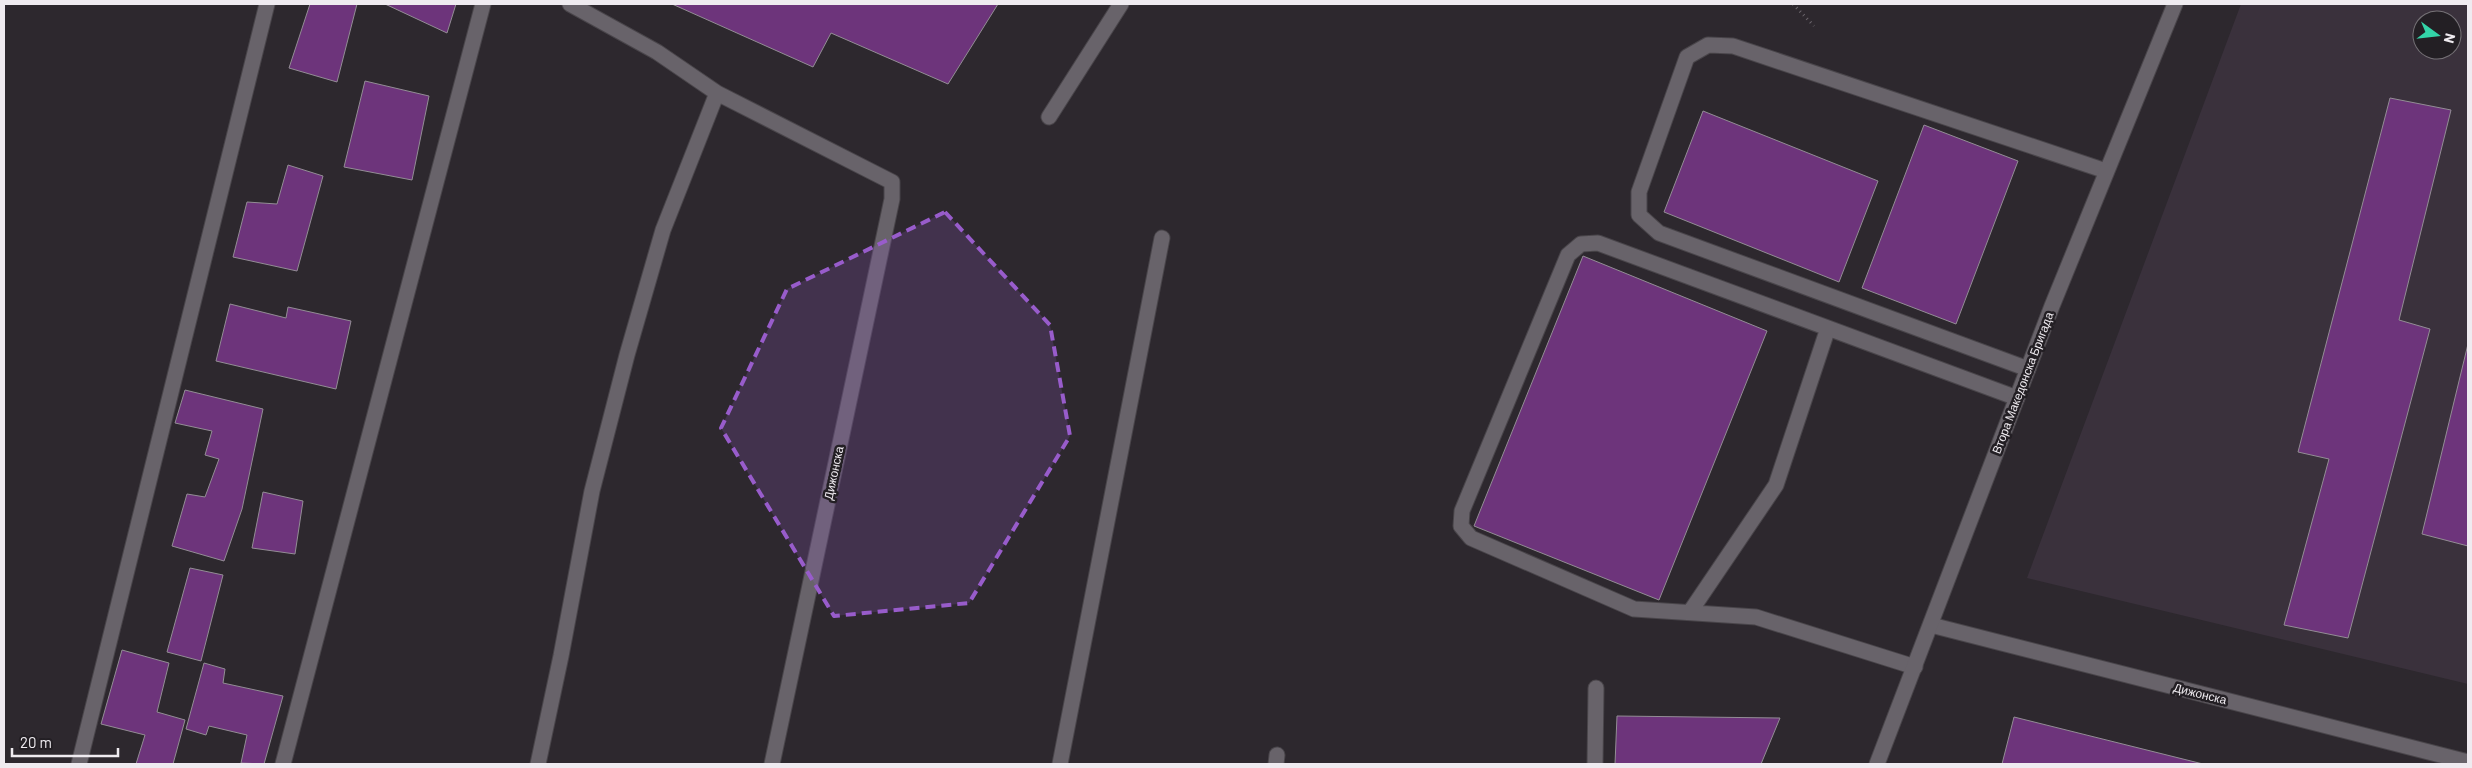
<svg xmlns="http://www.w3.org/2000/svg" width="2472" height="768" viewBox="0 0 2472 768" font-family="Barlow,sans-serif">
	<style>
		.built { fill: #3a313c; fill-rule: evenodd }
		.building { fill: #6d347b; stroke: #938d95 }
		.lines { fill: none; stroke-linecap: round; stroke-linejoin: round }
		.lane-casing { stroke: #49454a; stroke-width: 17 }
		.street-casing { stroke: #49454a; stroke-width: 17 }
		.secondary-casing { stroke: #49454a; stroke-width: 17 }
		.path { stroke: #6c676d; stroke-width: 3; stroke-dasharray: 1 4; stroke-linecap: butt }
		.lane { stroke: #68636a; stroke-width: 15 }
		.street { stroke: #68636a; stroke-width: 15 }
		.secondary { stroke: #68636a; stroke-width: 15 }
		.marked { fill: #985ccb; fill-opacity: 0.2; stroke: #985ccb; stroke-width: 4; stroke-dasharray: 10 6; stroke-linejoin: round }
		.labels { text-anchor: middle; stroke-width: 5; stroke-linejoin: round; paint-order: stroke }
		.street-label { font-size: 12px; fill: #efebf0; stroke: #231f24 }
	</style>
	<rect width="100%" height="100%" fill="#2d282e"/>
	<path class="built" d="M2241,4h227v680l-441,-106zM2422,20h30v30h-30z"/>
	<path class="building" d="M310,4h47l-20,78 -48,-14z
		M385,4h71l-9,29z
		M672,4h326l-50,80 -117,-51 -18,34z
		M365,81l64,15 -17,84 -68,-13z
		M2390,98l61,12 -52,210 31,9 -82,309 -64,-13 45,-166 -31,-7z
		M1703,111l175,70 -39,101 -175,-70z
		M1924,125l94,36 -62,163 -94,-36z
		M288,165l35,11 -26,95 -64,-14 14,-55 30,2z
		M1583,256l184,75 -108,269 -185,-74z
		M230,304l56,14 2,-11 63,14 -15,68 -120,-28z
		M2468,344v202l-46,-12z
		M185,390l78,19 -21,100 -18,52 -52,-15 15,-52 18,3 14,-38 -14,-4 7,-24 -37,-8z
		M263,492l40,9 -8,53 -43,-6z
		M190,568l33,7 -22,86 -34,-9z
		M122,650l47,13 -12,49 28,8 -12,44h-37l9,-29 -44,-11z
		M204,663l21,6 -2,14 60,13 -19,68 -23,-1 6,-28 -38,-9 -3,9 -20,-6z
		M1617,716l163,2 -19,46h-146z
		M2014,717l189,47h-201z"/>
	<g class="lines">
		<g class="lane-casing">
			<path id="lane" d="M2028,369l-369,-136 -20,-18v-23l48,-135 21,-12 25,1 373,125
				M1690,612l86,-127 52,-157
				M1915,667l-159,-50 -122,-8 -163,-71 -10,-12 1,-15 106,-256 13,-11 17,-1 419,155"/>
		</g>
		<g class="street-casing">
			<path id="street" d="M570,4l87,48 60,41 175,89v17l-120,565
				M1049,117l72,-113
				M1931,625l537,137
				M79,764l188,-760
				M283,764l200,-760
				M538,764l23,-108 31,-165 35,-136 36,-125 54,-137
				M1060,764l102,-526
				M1276,764l1,-9
				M1595,764l1,-76"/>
		</g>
		<g class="secondary-casing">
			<path id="secondary" d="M1877,764l175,-458 123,-302"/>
		</g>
		<path class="path" d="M1793,4l21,22"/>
		<use href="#lane" class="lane"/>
		<use href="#street" class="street"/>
		<use href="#secondary" class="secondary"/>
	</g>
	<path class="marked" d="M945,212l105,113 20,111 -101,167 -135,13 -113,-188 66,-139z"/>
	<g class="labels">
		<g class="street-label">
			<text transform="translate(2023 383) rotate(-69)" y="4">Втора Македонска Бригада</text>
			<text transform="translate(834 473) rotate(-78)" y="4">Дижонска</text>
			<text transform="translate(2200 694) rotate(14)" y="4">Дижонска</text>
		</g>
	</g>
	<rect width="2472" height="768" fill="none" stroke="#efebf0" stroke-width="10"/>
	<g transform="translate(2437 35) rotate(105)"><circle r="24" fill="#231f24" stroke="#757176"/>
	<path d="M0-4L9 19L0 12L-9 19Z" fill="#33d4a8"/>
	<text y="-8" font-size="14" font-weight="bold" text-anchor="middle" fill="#efebf0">N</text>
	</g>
	<path d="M12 748v8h106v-8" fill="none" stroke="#efebf0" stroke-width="2.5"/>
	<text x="20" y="748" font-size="15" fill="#efebf0" stroke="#231f24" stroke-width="4" paint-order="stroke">20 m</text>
</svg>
